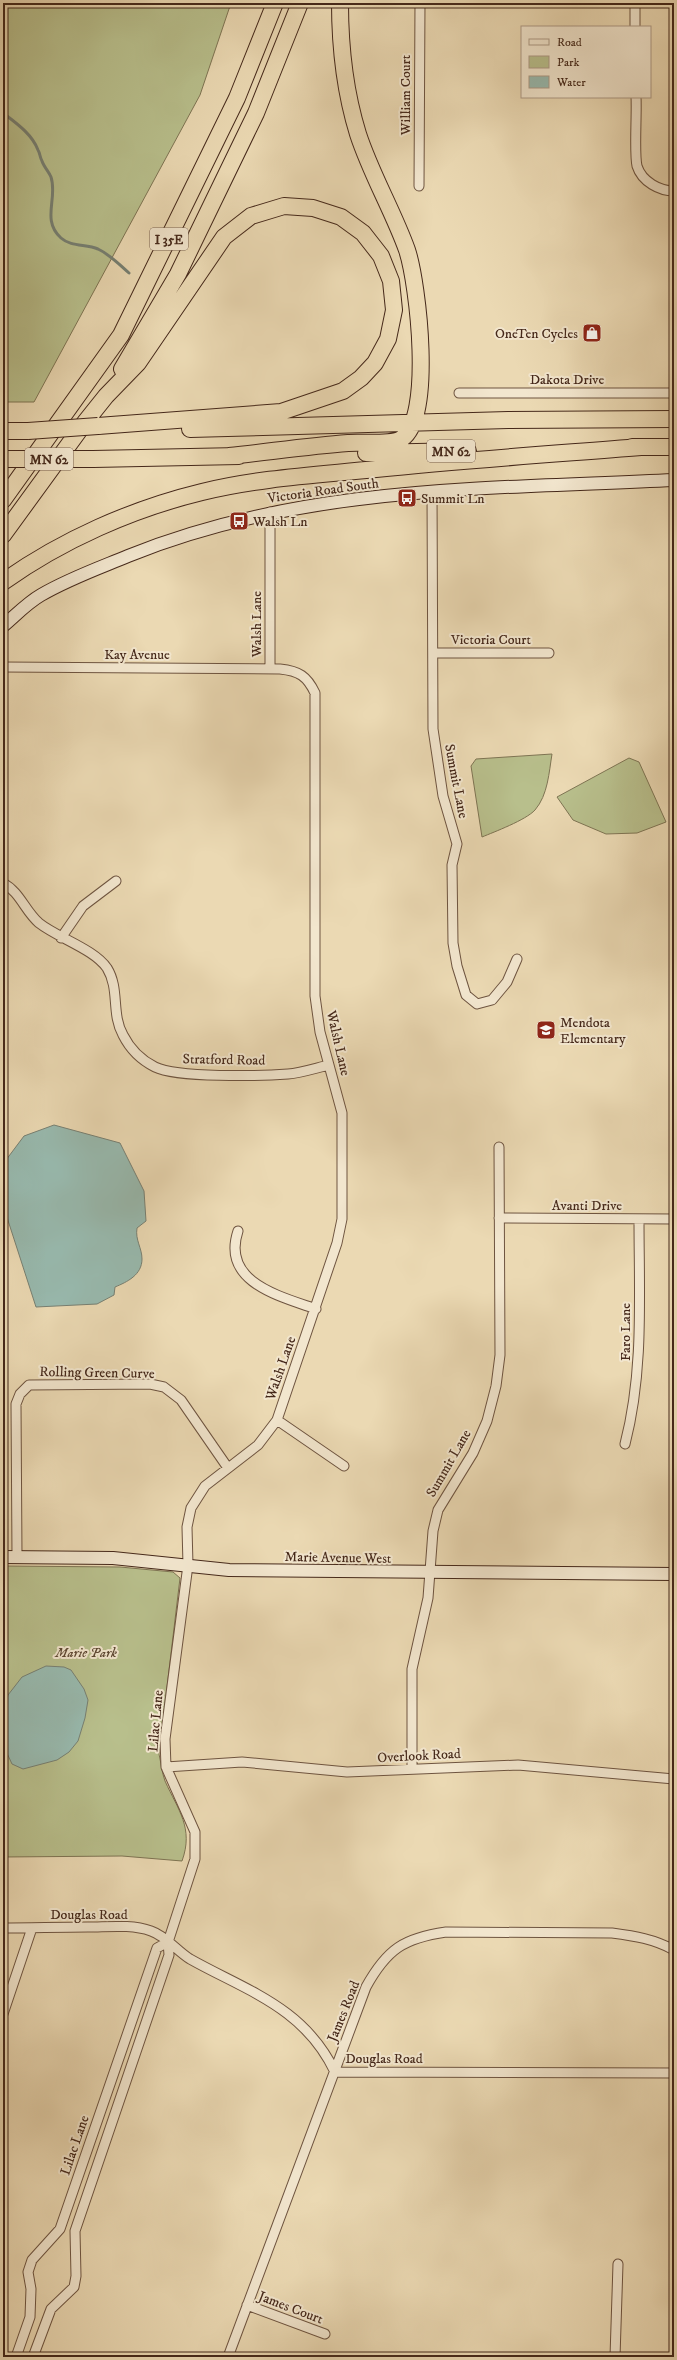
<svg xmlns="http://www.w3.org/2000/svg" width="677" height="2360" viewBox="0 0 677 2360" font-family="'IM FELL DW Pica',serif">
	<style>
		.green { fill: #b8bf8c; stroke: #7e7453 }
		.water { fill: #98baaf; stroke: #778073 }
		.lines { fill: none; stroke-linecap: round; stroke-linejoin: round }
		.stream { stroke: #778073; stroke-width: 3 }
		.street-casing { stroke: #6e5440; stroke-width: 11 }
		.secondary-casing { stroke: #45281a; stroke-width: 14 }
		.highway-casing { stroke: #45281a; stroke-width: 18 }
		.street { stroke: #f2e6ce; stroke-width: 9 }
		.secondary { stroke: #f2e6ce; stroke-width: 12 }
		.highway { stroke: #ebd9b3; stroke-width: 16 }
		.highway-bridge-casing { stroke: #45281a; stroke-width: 18; stroke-linecap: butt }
		.highway-bridge { stroke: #ebd9b3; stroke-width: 16 }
		.labels { text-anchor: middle; stroke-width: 4; stroke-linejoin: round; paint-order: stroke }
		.shield { fill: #f2e6ce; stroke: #796150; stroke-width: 1 }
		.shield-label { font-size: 13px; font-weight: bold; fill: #45281a }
		.street-label { font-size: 14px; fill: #45281a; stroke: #f2e6ce }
		.poi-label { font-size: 14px; fill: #45281a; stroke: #f2e6ce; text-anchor: start }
		.park-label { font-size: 14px; font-style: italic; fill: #5c4631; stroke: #f2e6ce }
	</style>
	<rect width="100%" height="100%" fill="#ebd9b3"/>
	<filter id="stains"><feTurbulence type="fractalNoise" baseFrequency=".005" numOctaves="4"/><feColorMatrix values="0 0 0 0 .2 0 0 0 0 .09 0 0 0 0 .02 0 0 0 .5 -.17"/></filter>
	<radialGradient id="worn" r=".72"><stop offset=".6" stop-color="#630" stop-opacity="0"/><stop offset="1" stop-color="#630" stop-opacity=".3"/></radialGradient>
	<path class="green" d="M3,3h228l-31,92 -166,307h-31z
		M552,754c-3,18 -4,41 -17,56 -9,10 -41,22 -53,27l-11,-71 5,-7z
		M629,758l10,4 27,60 -29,11 -31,1 -33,-14 -16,-23z
		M3,1566l117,1 53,5 7,6 -21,176c2,9 3,19 6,27 13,29 29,47 17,80l-60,-5 -119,1z"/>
	<path class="water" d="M54,1125l66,18 24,48 2,30 -9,7c-2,12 5,20 5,31 0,16 -15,23 -27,28l-1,8 -17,9 -61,3 -33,-102v-41l21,-28z
		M46,1666l18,1 7,3 13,19 4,11 -3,18 -7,23 -9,11 -12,8 -34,9 -11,-5 -6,-13 -3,-37 5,-19 14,-18z"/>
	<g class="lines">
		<path class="stream" d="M3,113c13,10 29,21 35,37 2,3 2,8 4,11 2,6 7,11 9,16 7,21 -10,43 10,61 10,9 25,6 37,11 11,5 22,16 31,24"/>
		<g class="street-casing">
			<path id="street" d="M635,3v24
				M636,97c1,17 -2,56 1,69 5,16 23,25 37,25
				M419,186l1,-183
				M459,393h215
				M432,491l1,238 10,67 14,48 -5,21 1,78 4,23 9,29 11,9 15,-4 15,-18 10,-23
				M433,653h116
				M3,667l277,2c19,2 27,7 35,24v303l5,36 22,81v106l-5,24 -60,177 -19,25 -53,41 -14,22 -4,19 1,38 -23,174 1,28 29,65v27l-27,83 1,13 -94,276 1,45 -2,11 -23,22 -18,48
				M270,669v-157
				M3,883c17,9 22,28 36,40 19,15 55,26 68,45 13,21 4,46 16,67 7,14 18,25 32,32 22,11 105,9 133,7 13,-1 28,-6 41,-9
				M61,938l22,-32 33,-25
				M499,1218l175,1
				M238,1231c-17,51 41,65 78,78
				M277,1420l67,46
				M625,1444c19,-73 14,-149 14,-225
				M17,1556l-1,-152 4,-10 9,-9 121,-1 14,3 17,13 47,68
				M166,1767l76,-5 105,10 171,-7 156,14
				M412,1769v-100l16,-71 5,-67 5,-21 35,-57 14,-32 9,-35 4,-31 -1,-208
				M3,1928c28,0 56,-1 85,-1 20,0 43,-3 63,4 15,5 26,20 39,28 57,32 114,48 145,113l339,1
				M3,2014l29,-86
				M247,2305l78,29
				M16,2357l14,-40 1,-28 -3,-17 4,-12 28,-31 97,-281 11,-6
				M228,2357l138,-370c21,-38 38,-49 80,-55l166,1c23,3 42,6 62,17
				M615,2357l3,-93"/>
		</g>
		<g class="secondary-casing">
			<path id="secondary" d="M3,626c12,-10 24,-23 38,-31 27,-16 58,-27 87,-39 175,-71 360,-67 546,-76
				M3,1557l110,1 116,12 445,4"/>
		</g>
		<g class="highway-casing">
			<path id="highway" d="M122,369l56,-95 78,-161 44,-110
				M190,429l318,-9 166,-1
				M3,431h25
				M632,447h42
				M366,453l102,-2
				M229,456c39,-4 79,-10 119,-13 13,-1 43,2 53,-4 33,-19 17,-156 6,-189 -14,-39 -36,-76 -49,-116 -13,-42 -18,-87 -18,-131
				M93,459l146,-3
				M3,500l118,-165 116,-237 38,-95
				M3,535l83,-114 20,-25 32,-33 86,-126 27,-21 33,-10 29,2 28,9 22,16 18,23 10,25 3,29 -6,29 -13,24 -14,15 -18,13 -62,21 -183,14
				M3,582c59,-42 129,-73 199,-90 57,-14 116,-17 174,-23 88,-9 177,-15 265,-22"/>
		</g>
		<use href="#street" class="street"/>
		<use href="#secondary" class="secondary"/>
		<use href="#highway" class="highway"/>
		<g class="highway-bridge-casing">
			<path id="highway-bridge" d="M28,431l70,-5
				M5,459h88"/>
		</g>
		<use href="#highway-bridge" class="highway-bridge"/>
	</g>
	<defs>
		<g id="shop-square" transform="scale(1)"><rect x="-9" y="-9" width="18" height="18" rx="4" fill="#8f2418" stroke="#f2e6ce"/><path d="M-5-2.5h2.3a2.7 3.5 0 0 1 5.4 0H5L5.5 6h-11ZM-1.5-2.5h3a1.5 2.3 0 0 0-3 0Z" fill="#fff"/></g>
		<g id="bus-square" transform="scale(1)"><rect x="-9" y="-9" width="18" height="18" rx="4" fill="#8f2418" stroke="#f2e6ce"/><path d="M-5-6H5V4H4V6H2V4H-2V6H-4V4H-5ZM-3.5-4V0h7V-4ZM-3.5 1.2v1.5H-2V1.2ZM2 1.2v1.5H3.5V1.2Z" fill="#fff"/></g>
		<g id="school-square" transform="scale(1)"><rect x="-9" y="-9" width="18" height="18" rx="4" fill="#8f2418" stroke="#f2e6ce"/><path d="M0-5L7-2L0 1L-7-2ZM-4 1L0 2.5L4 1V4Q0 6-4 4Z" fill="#fff"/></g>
	</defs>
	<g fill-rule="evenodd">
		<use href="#shop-square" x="592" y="333"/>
		<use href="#bus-square" x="407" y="498"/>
		<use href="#bus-square" x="239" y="521"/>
		<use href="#school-square" x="546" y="1030"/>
	</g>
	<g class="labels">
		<g class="shield">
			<rect x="150" y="228" width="38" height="22" rx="3"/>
			<rect x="427" y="440" width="48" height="22" rx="3"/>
			<rect x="25" y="448" width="48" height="22" rx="3"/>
		</g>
		<g class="shield-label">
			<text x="169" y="244">I 35E</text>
			<text x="451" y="456">MN 62</text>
			<text x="49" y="464">MN 62</text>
		</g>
		<g class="street-label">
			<text transform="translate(405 95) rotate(-90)" y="5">William Court</text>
			<text x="567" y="384">Dakota Drive</text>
			<text transform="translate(323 490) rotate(-8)" y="5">Victoria Road South</text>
			<text transform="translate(256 624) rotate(-90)" y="5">Walsh Lane</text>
			<text x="491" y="644">Victoria Court</text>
			<text x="137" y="659">Kay Avenue</text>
			<text transform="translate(457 781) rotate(79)" y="5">Summit Lane</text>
			<text transform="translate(339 1043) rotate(77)" y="5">Walsh Lane</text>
			<text transform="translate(224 1059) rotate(1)" y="5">Stratford Road</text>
			<text x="587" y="1210">Avanti Drive</text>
			<text transform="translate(625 1332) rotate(-90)" y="5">Faro Lane</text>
			<text transform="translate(280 1368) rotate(-71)" y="5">Walsh Lane</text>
			<text transform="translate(97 1372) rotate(1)" y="5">Rolling Green Curve</text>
			<text transform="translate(448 1463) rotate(-60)" y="5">Summit Lane</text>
			<text transform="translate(338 1557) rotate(1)" y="5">Marie Avenue West</text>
			<text transform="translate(155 1721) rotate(-85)" y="5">Lilac Lane</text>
			<text transform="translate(419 1755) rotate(-3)" y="5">Overlook Road</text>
			<text x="89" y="1919">Douglas Road</text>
			<text transform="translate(343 2011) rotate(-68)" y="5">James Road</text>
			<text x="384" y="2063">Douglas Road</text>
			<text transform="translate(74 2145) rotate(-71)" y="5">Lilac Lane</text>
			<text transform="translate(291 2307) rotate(21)" y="5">James Court</text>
		</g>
		<g class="poi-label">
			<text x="578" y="338" text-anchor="end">OneTen Cycles</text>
			<text x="421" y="503">Summit Ln</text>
			<text x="253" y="526">Walsh Ln</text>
			<text x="560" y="1027">Mendota<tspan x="560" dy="16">Elementary</tspan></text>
		</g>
		<g class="park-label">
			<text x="86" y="1657">Marie Park</text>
		</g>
	</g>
	<rect width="677" height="2360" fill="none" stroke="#ebd9b3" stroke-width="16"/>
	<rect x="4" y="4" width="669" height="2352" fill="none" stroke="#45281a" stroke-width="2"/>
	<rect x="8" y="8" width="661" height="2344" fill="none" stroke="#45281a"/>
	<rect x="521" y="26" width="130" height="72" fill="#f2e6ce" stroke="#ad9a86"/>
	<rect x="529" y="39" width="20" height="6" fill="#f2e6ce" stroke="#ad9a86"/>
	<text x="557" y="46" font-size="12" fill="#45281a">Road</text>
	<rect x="529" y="56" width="20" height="12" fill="#b8bf8c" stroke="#ad9a86"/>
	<text x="557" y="66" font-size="12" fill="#45281a">Park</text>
	<rect x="529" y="76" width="20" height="12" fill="#98baaf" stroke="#ad9a86"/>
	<text x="557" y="86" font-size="12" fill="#45281a">Water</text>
	<rect width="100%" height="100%" filter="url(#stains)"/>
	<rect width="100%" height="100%" fill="url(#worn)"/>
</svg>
